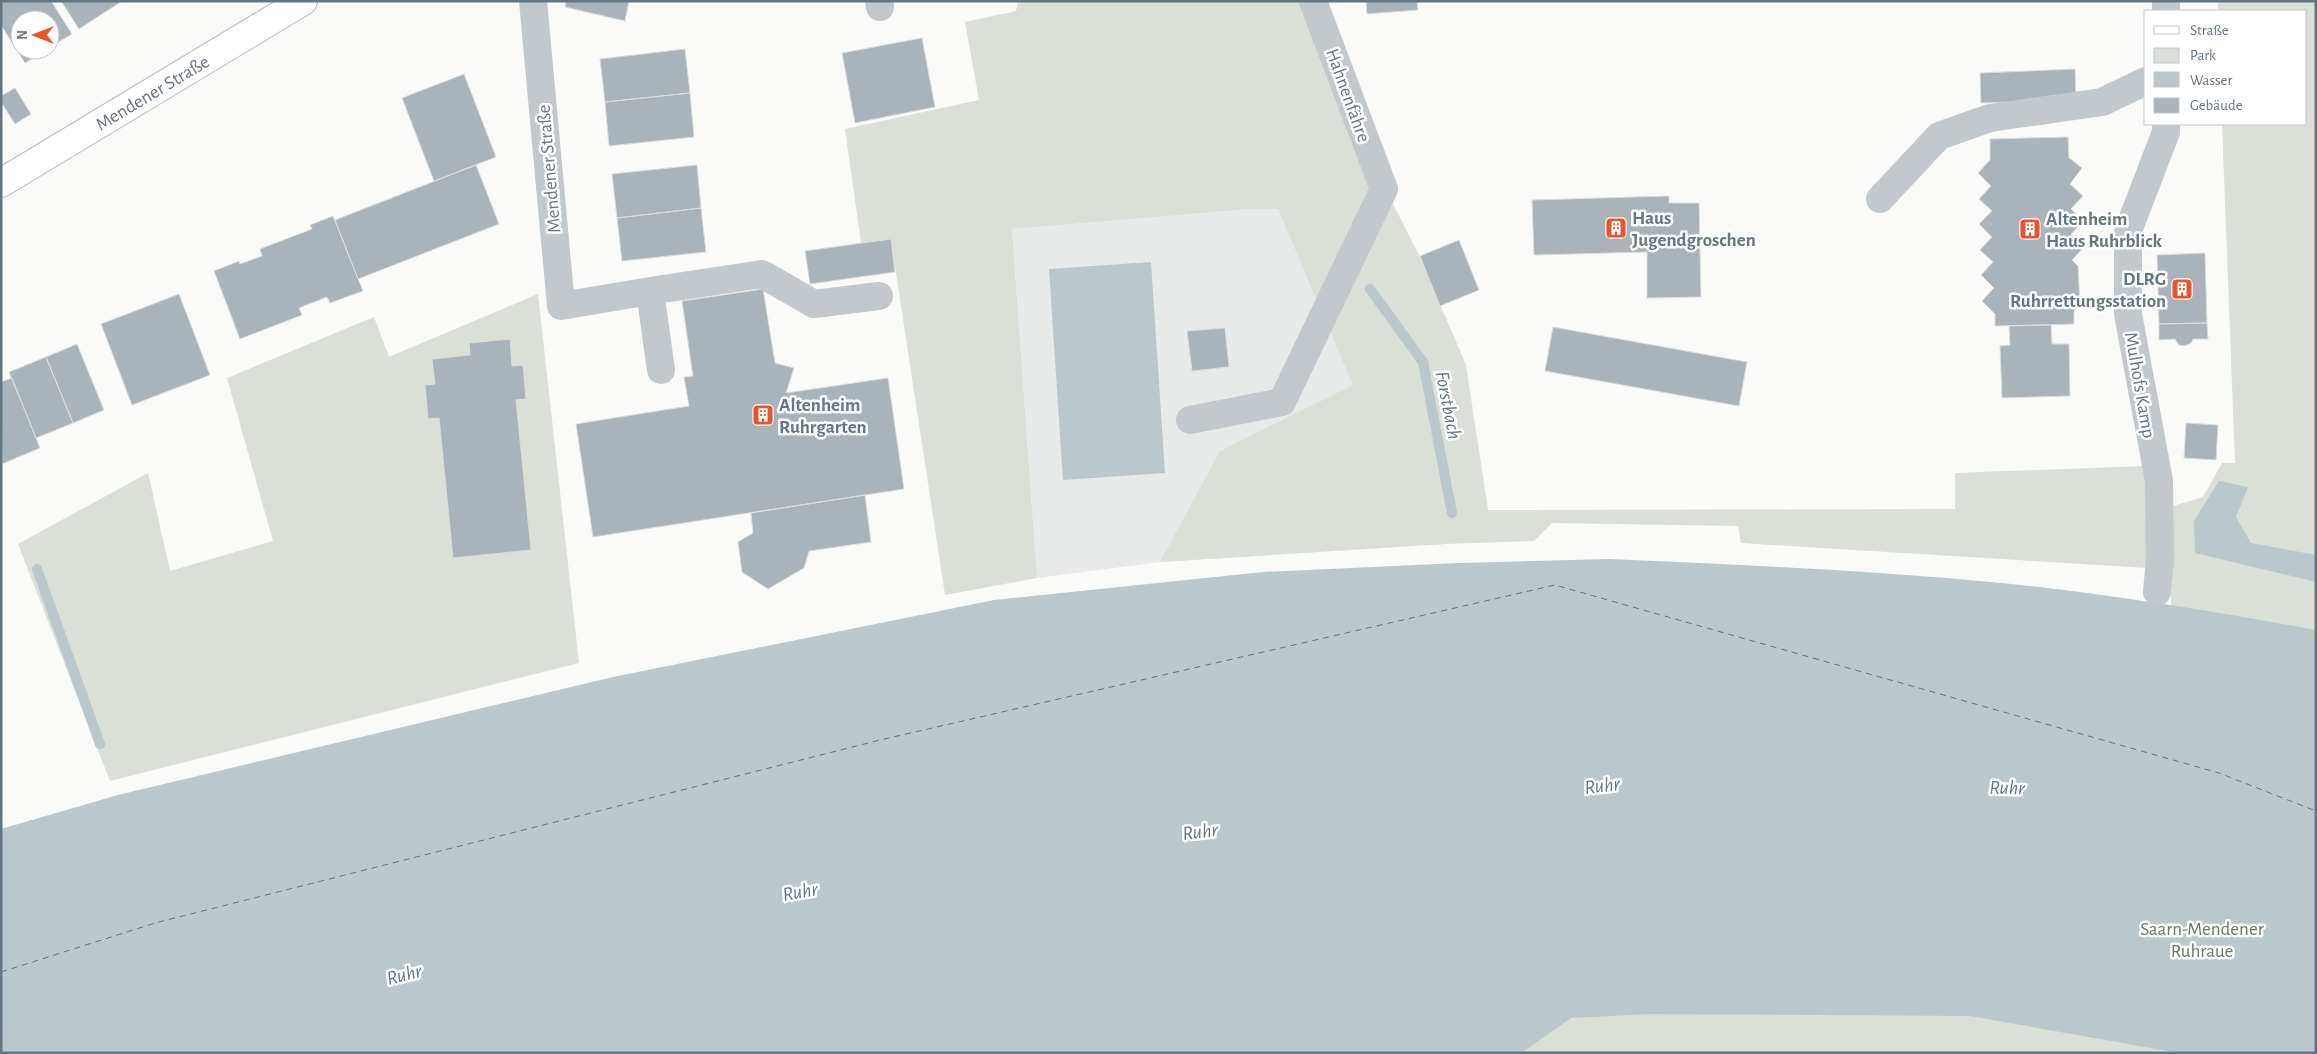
<svg xmlns="http://www.w3.org/2000/svg" width="2317" height="1054" viewBox="0 0 2317 1054" font-family="'Alegreya Sans',sans-serif">
	<style>
		.built { fill: #e8e9e9 }
		.green { fill: #dadfd7 }
		.water { fill: #bbc7cb }
		.lines { fill: none; stroke-linecap: round; stroke-linejoin: round }
		.stream { stroke: #bbc7cb; stroke-width: 10 }
		.ferry { stroke: #60757c; stroke-width: 1; stroke-dasharray: 6 5; stroke-linecap: butt }
		.building { fill: #aab3b9; stroke: #dcdcda }
		.major-casing { stroke: #b5babe; stroke-width: 30 }
		.minor { stroke: #c3c8cc; stroke-width: 28 }
		.major { stroke: #fff; stroke-width: 28 }
		.labels { text-anchor: middle; stroke-width: 5; stroke-linejoin: round; paint-order: stroke }
		.street-label { font-size: 19px; fill: #657683; stroke: #fff }
		.poi-label { font-size: 19px; font-weight: bold; fill: #657683; stroke: #fff; text-anchor: start }
		.park-label { font-size: 19px; fill: #687a64; stroke: #fff }
		.water-label { font-size: 20px; font-style: italic; fill: #60757c; stroke: #fff }
	</style>
	<rect width="100%" height="100%" fill="#fafaf8"/>
	<path class="built" d="M1269,192l176,352 -285,18 -123,16 -25,-349 239,-20z"/>
	<path class="green" d="M1018,1h283l39,99 79,155 47,110 22,145 467,-1v-36l191,-7 1,102 -406,-25 -3,-17 -186,-3 -18,18 -89,3 -285,18 60,-111 133,-66 -75,-176h-27l-239,20 25,349 -92,17 -54,-355 -30,3 -16,-114 134,-29 -14,-78 51,-11z
		M2218,1h98v1052h-2122l1972,-222 7,-325 30,-9 19,-34h13l-13,-339h84v-113h-88z
		M538,294l41,369 -469,118 -92,-237 130,-71 22,98 103,-30 -46,-163 147,-61 15,40z"/>
	<path class="water" d="M1151,262l14,211 -102,7 -14,-211z
		M2219,481l29,6 -12,30 15,26 65,12v27l-121,-29 -1,-32z
		M1609,559c131,6 262,11 393,24 105,11 210,28 314,47v423h-137l-209,-37 -321,-2 -78,4 -50,35h-1520v-224l117,-34 495,-118 381,-77 269,-28 196,-9z"/>
	<g class="lines">
		<path class="stream" d="M1370,289l53,73 29,151
			M37,569l63,175"/>
		<path class="ferry" d="M1,972l154,-49 725,-183 675,-155 664,188 97,38"/>
	</g>
	<path class="building" d="M1,1h50l21,33 -22,13v-27h-30v30h26l-21,13 -24,-38z
		M61,1h61l-43,28z
		M566,1h63l-4,20 -60,-14z
		M1366,1h51l1,9 -51,4z
		M922,38l13,69 -80,16 -13,-70z
		M685,49l5,44 -85,9 -5,-43z
		M2075,69l1,31 -95,3 -1,-30z
		M464,74l32,83 -62,24 -32,-83z
		M15,88l16,26 -16,10 -14,-22v-6z
		M690,93l4,44 -85,9 -4,-44z
		M2068,137l1,21 13,10 -12,16 13,12 -12,13 13,12 -13,13 13,13 -12,13 6,6 2,39 -6,6v13l-79,2v-12l-13,-13 12,-13 -13,-13 12,-13 -13,-12 12,-13 -13,-13 13,-13 -13,-12 12,-13 -13,-13 12,-13v-21z
		M476,165l23,59 -141,55 -23,-59z
		M697,165l4,43 -84,10 -5,-44z
		M1669,196v7h30l2,94 -54,1v-46l-113,3 -2,-55z
		M701,208l5,44 -84,9 -5,-43z
		M333,216l30,75 -33,12 -3,-6 -28,11 3,7 -62,24 -26,-68 25,-10 1,3 22,-8 -2,-7 52,-20 -2,-4z
		M891,239l4,33 -85,12 -5,-33z
		M1459,240l20,50 -39,16 -20,-50z
		M2205,253l2,70 -48,1 -2,-69z
		M763,289l12,74 19,5 -8,25 102,-15 16,111 -311,48 -17,-113 113,-18 -5,-29 9,-1 -11,-75z
		M179,294l31,81 -78,30 -31,-81z
		M2207,323l1,16h-15l-2,4 -6,3 -6,-1 -4,-6 -16,1v-16z
		M2051,325l1,19h17l1,52 -68,2 -2,-52 10,-1 -1,-19z
		M1553,327l194,35 -8,44 -194,-35z
		M1225,328l4,39 -37,4 -5,-40z
		M510,339l2,27 11,-1 3,34 -10,1 15,150 -78,8 -14,-140 -11,1 -3,-34 10,-1 -3,-25 38,-4 -1,-12z
		M77,344l27,66 -31,13 -27,-66z
		M46,357l27,66 -37,15 -27,-66z
		M12,378l28,70 -38,16 -1,-82z
		M2186,423l32,2 -2,35 -32,-2z
		M865,495l6,47 -62,9 -5,17 -36,21 -26,-17 -4,-30 15,-9 -2,-20z"/>
	<g class="lines">
		<g class="major-casing">
			<path id="major" d="M1,183l302,-182"/>
		</g>
		<path class="minor" d="M533,1l28,305 89,-15 11,79
			M879,1l1,6
			M2166,1v10
			M1880,199l59,-63 51,-18 112,-16 44,-21
			M650,291l112,-17 52,30 65,-8
			M1190,420l92,-18 102,-213 -71,-188
			M2157,592l3,-33 -1,-78 -31,-167v-83l38,-99v-8"/>
		<use href="#major" class="major"/>
	</g>
	<defs>
		<g id="building-square" transform="scale(1.125)"><rect x="-9" y="-9" width="18" height="18" rx="4" fill="#e4572e" stroke="#fff"/><path d="M-4-6H4V6H1V3H-1V6H-4ZM-2.5-4.3h1.7v1.8h-1.7ZM.8-4.3h1.7v1.8H.8ZM-2.5-1h1.7V.8h-1.7ZM.8-1h1.7V.8H.8Z" fill="#fff"/></g>
	</defs>
	<g fill-rule="evenodd">
		<use href="#building-square" x="1616" y="228"/>
		<use href="#building-square" x="2030" y="229"/>
		<use href="#building-square" x="2182" y="289"/>
		<use href="#building-square" x="763" y="415"/>
	</g>
	<g class="labels">
		<g class="street-label">
			<text transform="translate(152 92) rotate(-31)" y="7">Mendener Straße</text>
			<text transform="translate(1349 95) rotate(70)" y="7">Hahnenfähre</text>
			<text transform="translate(548 169) rotate(-95)" y="7">Mendener Straße</text>
			<text transform="translate(2141 385) rotate(80)" y="7">Mulhofs Kamp</text>
		</g>
		<g class="poi-label">
			<text x="1632" y="224">Haus<tspan x="1632" dy="22">Jugendgroschen</tspan></text>
			<text x="2046" y="225">Altenheim<tspan x="2046" dy="22">Haus Ruhrblick</tspan></text>
			<text x="2166" y="285" text-anchor="end">DLRG<tspan x="2166" dy="22">Ruhrrettungsstation</tspan></text>
			<text x="779" y="411">Altenheim<tspan x="779" dy="22">Ruhrgarten</tspan></text>
		</g>
		<g class="park-label">
			<text x="2202" y="935">Saarn-Mendener<tspan x="2202" dy="22">Ruhraue</tspan></text>
		</g>
		<g class="water-label">
			<text transform="translate(1449 405) rotate(79)" y="7">Forstbach</text>
			<text transform="translate(1602 785) rotate(-7)" y="7">Ruhr</text>
			<text transform="translate(2007 787) rotate(1)" y="7">Ruhr</text>
			<text transform="translate(1200 831) rotate(-7)" y="7">Ruhr</text>
			<text transform="translate(800 891) rotate(-10)" y="7">Ruhr</text>
			<text transform="translate(404 974) rotate(-14)" y="7">Ruhr</text>
		</g>
	</g>
	<rect width="2317" height="1054" fill="none" stroke="#657683" stroke-width="5"/>
	<rect x="2144" y="10" width="162" height="115" fill="#ffffff" stroke="#c1c8cd"/>
	<rect x="2154" y="26" width="25" height="8" fill="#ffffff" stroke="#c1c8cd"/>
	<text x="2190" y="35" font-size="15" fill="#657683">Straße</text>
	<rect x="2154" y="48" width="25" height="15" fill="#dadfd7" stroke="#c1c8cd"/>
	<text x="2190" y="60" font-size="15" fill="#657683">Park</text>
	<rect x="2154" y="72" width="25" height="15" fill="#bbc7cb" stroke="#c1c8cd"/>
	<text x="2190" y="85" font-size="15" fill="#657683">Wasser</text>
	<rect x="2154" y="98" width="25" height="15" fill="#aab3b9" stroke="#c1c8cd"/>
	<text x="2190" y="110" font-size="15" fill="#657683">Gebäude</text>
	<g transform="translate(35 35) rotate(270)"><circle r="24" fill="#ffffff" stroke="#c1c8cd"/>
	<path d="M0-4L9 19L0 12L-9 19Z" fill="#e4572e"/>
	<text y="-8" font-size="14" font-weight="bold" text-anchor="middle" fill="#657683">N</text>
	</g>
</svg>
